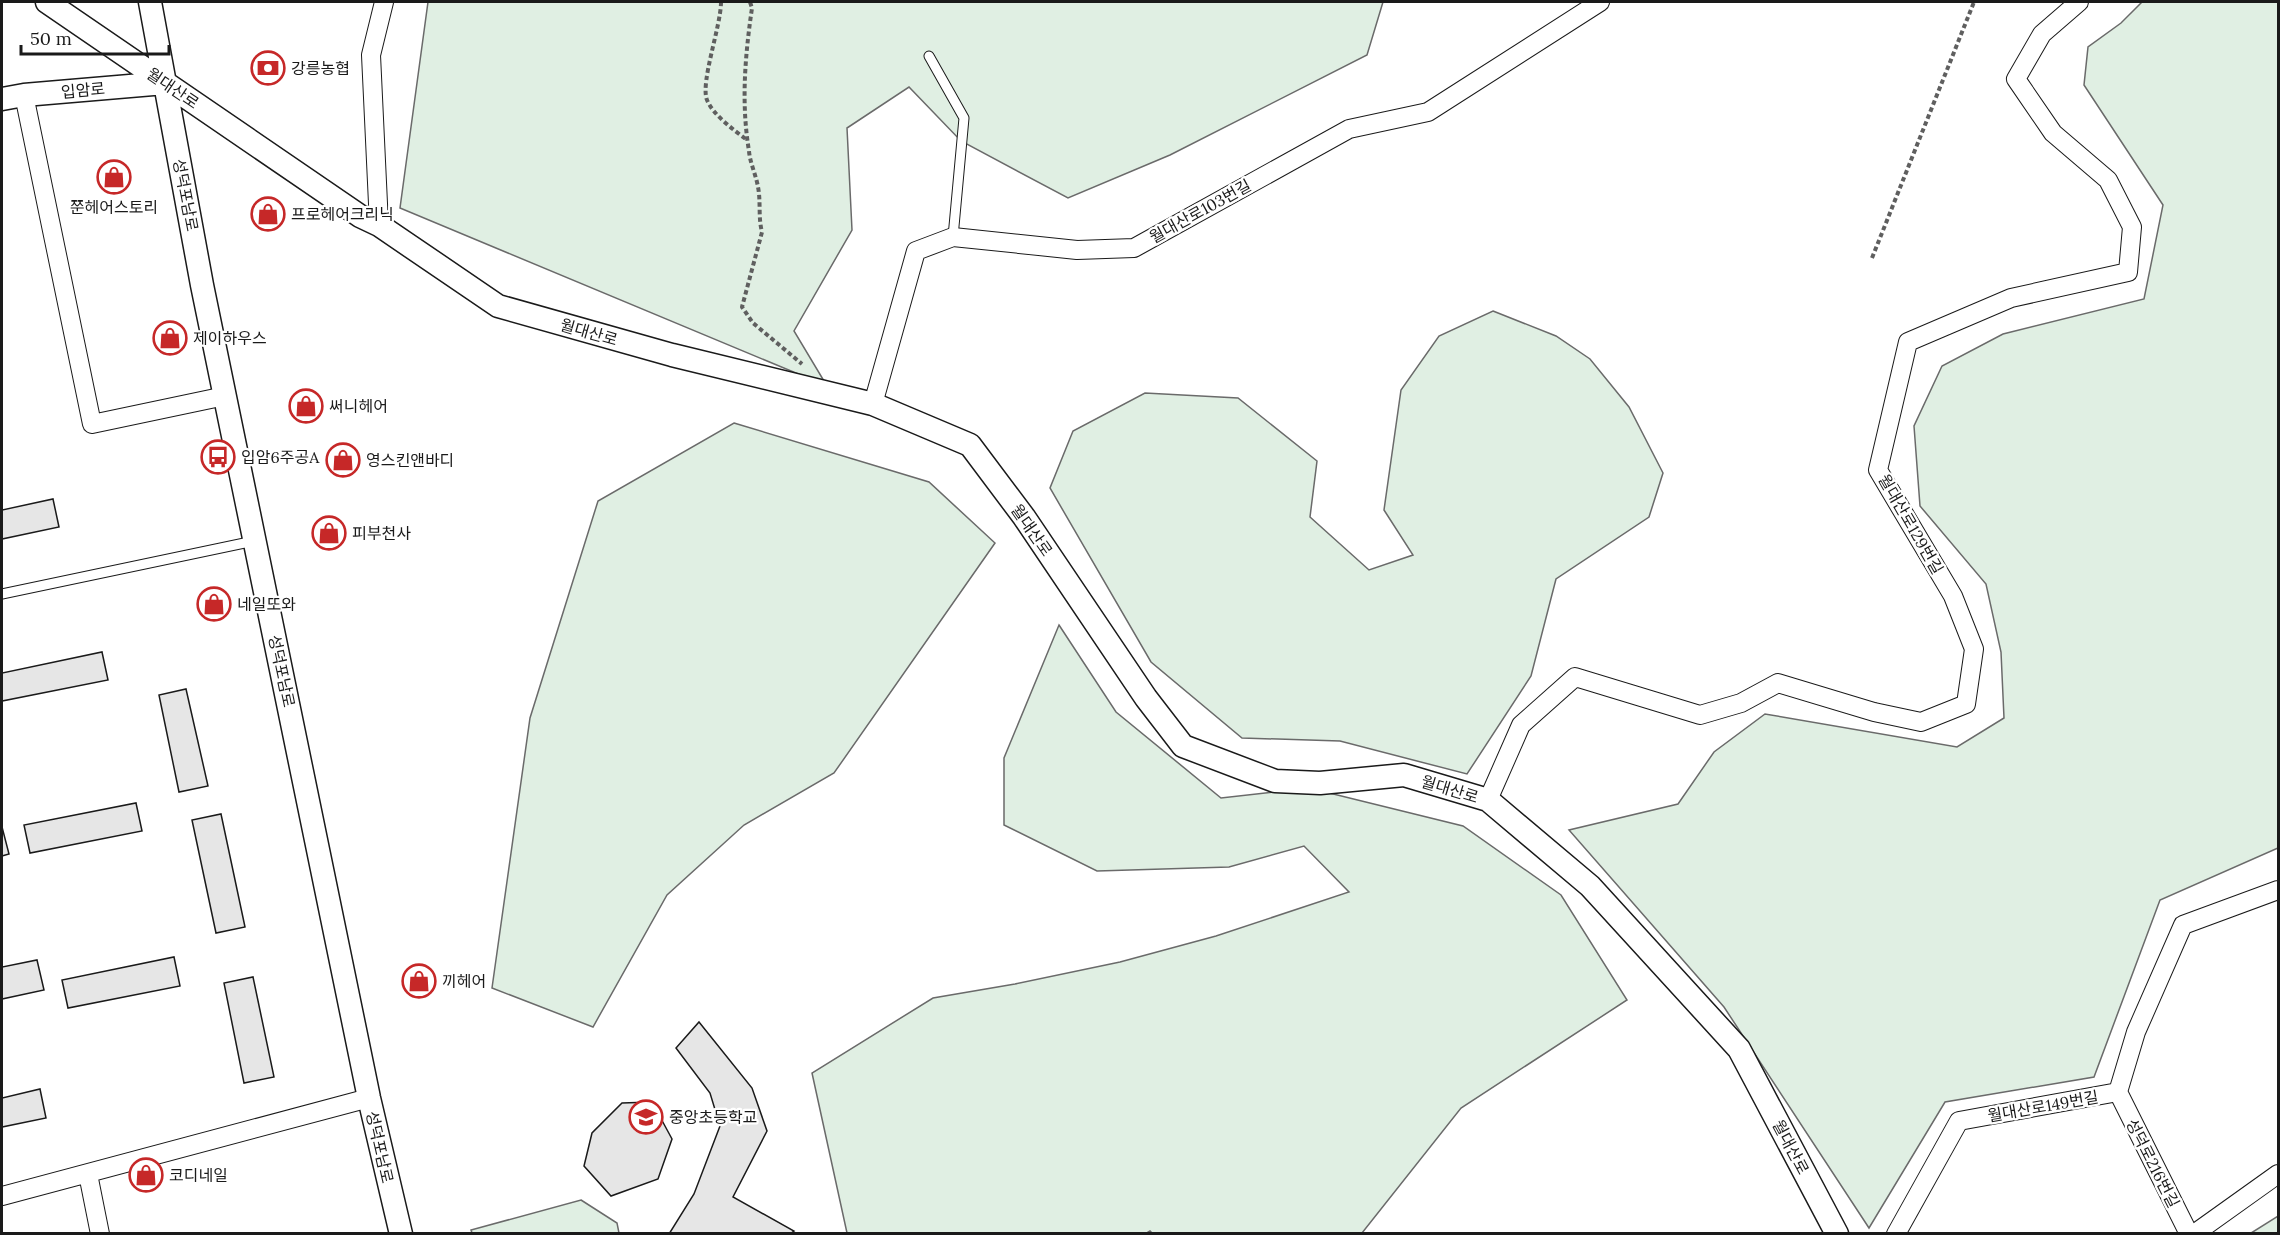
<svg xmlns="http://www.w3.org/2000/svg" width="2280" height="1235" viewBox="0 0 2280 1235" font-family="Lora,'Noto Sans KR',serif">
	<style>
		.green { fill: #e0efe3; stroke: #6a6a6a; stroke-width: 1.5 }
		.building { fill: #e6e6e6; stroke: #1a1a1a; stroke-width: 1.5 }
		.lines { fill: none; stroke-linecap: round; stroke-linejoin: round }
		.service-casing { stroke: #1a1a1a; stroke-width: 11 }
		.minor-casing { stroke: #1a1a1a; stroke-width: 20 }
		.tertiary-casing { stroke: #1a1a1a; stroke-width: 25 }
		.path { stroke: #5f5f5f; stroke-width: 4; stroke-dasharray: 4.5 3; stroke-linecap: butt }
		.service { stroke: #fff; stroke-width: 9 }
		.minor { stroke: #fff; stroke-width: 18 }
		.tertiary { stroke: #fff; stroke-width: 22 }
		.labels { text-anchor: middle; stroke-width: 4.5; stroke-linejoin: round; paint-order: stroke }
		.poi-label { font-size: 16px; fill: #1a1a1a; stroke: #fff; text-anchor: start }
		.street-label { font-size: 16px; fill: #1a1a1a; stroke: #fff }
	</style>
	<rect width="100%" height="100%" fill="#fff"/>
	<path class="green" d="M428,2h955l-16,53 -197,100 -102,43 -107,-57 -52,-54 -62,41 5,102 -58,101 33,55 -427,-178z
		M2142,2h136v846l-118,52 -66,177 -149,25 -76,126 -145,-221 -155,-177 109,-26 36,-52 51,-38 192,33 47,-29 -3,-66 -15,-68 -66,-78 -6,-80 28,-60 61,-32 141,-35 19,-94 -79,-120 4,-38 33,-24z
		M1493,311l63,25 34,23 39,48 34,66 -14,44 -93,62 -25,97 -64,98 -127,-33 -98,-3 -91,-76 -101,-174 23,-57 72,-38 93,5 79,63 -7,56 59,53 44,-15 -29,-45 17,-120 38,-54z
		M734,423l195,59 66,61 -161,230 -90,52 -77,70 -74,132 -101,-39 38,-270 68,-217z
		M1059,625l57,87 105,86 88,-10 154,38 98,69 66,105 -166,108 -99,125 -209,1 -3,-3 -5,3 -298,-1 -35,-160 121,-75 82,-14 105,-22 96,-26 133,-44 -45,-46 -75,21 -132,4 -93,-46v-67z
		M581,1200l36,23 2,10h-147l-1,-3z
		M2278,1216v17h-27z"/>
	<path class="building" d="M53,499l6,28 -57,12v-29z
		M102,652l6,28 -106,21v-28z
		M186,689l22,97 -29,6 -20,-97z
		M136,803l6,28 -112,22 -6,-28z
		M221,814l24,113 -29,6 -24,-113z
		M2,827l7,27 -7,2z
		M174,957l6,29 -112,22 -6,-28z
		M37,960l7,30 -42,9v-32z
		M253,977l21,100 -30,6 -20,-100z
		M699,1022l53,66 15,43 -34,66 61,34 -4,3h-121l25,-40 26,-68 -10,-33 -34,-45z
		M40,1089l6,29 -44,9v-29z
		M652,1102l20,37 -14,40 -47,17 -27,-30 8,-33 30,-30z"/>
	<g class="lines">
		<g class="service-casing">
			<path id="service" d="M929,56l35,62 -11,119
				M2,594l252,-53"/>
		</g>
		<g class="minor-casing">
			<path id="minor" d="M24,95l68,329 133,-28
				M379,225l-8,-170 13,-53
				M873,404l43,-153 37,-14 124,13 57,-2 215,-119 79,-17 172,-110
				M1488,800l33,-75 54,-48 125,38 41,-12 37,-20 96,29 47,10 45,-18 8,-55 -21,-53 -75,-126 30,-128 103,-44 117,-26 4,-45 -24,-47 -55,-47 -37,-54 26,-45 37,-32
				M2118,1092l71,142
				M88,1174l12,60
				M2,1196l367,-98
				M1896,1234l63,-113 159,-29 18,-60 47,-107 95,-35
				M2194,1234l84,-60"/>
		</g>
		<g class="tertiary-casing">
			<path id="tertiary" d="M47,2l313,214 19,9 119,81 174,49 201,49 97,41 54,72 122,181 37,48 92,35 45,2 84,-8 84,25 102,86 149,163 98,185
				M150,2l52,283 167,813 32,136
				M2,99l22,-4 141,-12"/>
		</g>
		<path class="path" d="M721,2c0,24 -21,81 -14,98 6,15 27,30 40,40
			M750,2l2,6c-7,48 -11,95 -3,143 1,12 7,24 9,36 3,15 0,30 4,45l-20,75 11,16 49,41
			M1872,258l102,-256"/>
		<use href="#service" class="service"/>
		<use href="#minor" class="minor"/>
		<use href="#tertiary" class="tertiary"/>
	</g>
	<defs>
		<g id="bank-ring" transform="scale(1.725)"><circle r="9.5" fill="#fff" stroke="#c62828" stroke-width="1.5"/><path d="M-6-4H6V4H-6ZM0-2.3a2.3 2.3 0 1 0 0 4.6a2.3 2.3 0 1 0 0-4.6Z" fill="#c62828"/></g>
		<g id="shop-ring" transform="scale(1.725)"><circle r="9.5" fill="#fff" stroke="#c62828" stroke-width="1.5"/><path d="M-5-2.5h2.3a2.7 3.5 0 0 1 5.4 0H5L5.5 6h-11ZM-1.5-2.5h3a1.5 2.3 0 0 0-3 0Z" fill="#c62828"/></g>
		<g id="bus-ring" transform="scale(1.725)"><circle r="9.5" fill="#fff" stroke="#c62828" stroke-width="1.5"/><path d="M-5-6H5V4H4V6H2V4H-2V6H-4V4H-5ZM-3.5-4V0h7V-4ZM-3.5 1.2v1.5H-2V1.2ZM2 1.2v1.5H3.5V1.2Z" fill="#c62828"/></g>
		<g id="school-ring" transform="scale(1.725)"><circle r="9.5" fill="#fff" stroke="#c62828" stroke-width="1.5"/><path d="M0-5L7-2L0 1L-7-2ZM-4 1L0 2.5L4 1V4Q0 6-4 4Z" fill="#c62828"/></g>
	</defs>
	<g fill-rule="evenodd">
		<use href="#bank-ring" x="268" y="68"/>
		<use href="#shop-ring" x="114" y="177"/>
		<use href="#shop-ring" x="268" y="214"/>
		<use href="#shop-ring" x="170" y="338"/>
		<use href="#shop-ring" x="306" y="406"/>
		<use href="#bus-ring" x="218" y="457"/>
		<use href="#shop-ring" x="343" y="460"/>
		<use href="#shop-ring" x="329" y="533"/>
		<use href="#shop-ring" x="214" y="604"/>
		<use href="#shop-ring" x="419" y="981"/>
		<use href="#school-ring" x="646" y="1117"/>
		<use href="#shop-ring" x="146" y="1175"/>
	</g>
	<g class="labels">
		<g class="poi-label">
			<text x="291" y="74">강릉농협</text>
			<text x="114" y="213" text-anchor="middle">쭌헤어스토리</text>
			<text x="291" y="220">프로헤어크리닉</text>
			<text x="193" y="344">제이하우스</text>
			<text x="329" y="412">써니헤어</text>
			<text x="241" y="463">입암6주공A</text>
			<text x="366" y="466">영스킨앤바디</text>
			<text x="352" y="539">피부천사</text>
			<text x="237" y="610">네일또와</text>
			<text x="442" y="987">끼헤어</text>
			<text x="669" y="1123">중앙초등학교</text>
			<text x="169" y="1181">코디네일</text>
		</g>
		<g class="street-label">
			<text transform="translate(173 88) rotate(34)" y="6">월대산로</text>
			<text transform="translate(83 90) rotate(-5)" y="6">입암로</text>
			<text transform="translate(186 195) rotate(79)" y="6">성덕포남로</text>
			<text transform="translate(1200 211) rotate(-29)" y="6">월대산로103번길</text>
			<text transform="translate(589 332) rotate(16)" y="6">월대산로</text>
			<text transform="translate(1911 524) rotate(60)" y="6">월대산로129번길</text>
			<text transform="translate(1032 530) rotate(55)" y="6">월대산로</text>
			<text transform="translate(282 671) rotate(78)" y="6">성덕포남로</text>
			<text transform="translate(1450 789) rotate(17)" y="6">월대산로</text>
			<text transform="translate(2043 1106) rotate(-10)" y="6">월대산로149번길</text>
			<text transform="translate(380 1147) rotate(77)" y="6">성덕포남로</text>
			<text transform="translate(1791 1147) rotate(62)" y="6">월대산로</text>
			<text transform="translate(2153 1163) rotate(63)" y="6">성덕로216번길</text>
		</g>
	</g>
	<rect width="2280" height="1235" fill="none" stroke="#1a1a1a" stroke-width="6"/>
	<path d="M21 45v9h148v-9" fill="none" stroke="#1a1a1a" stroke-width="3"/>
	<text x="30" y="45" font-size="18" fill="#1a1a1a" stroke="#ffffff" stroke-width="4.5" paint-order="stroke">50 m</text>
</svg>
